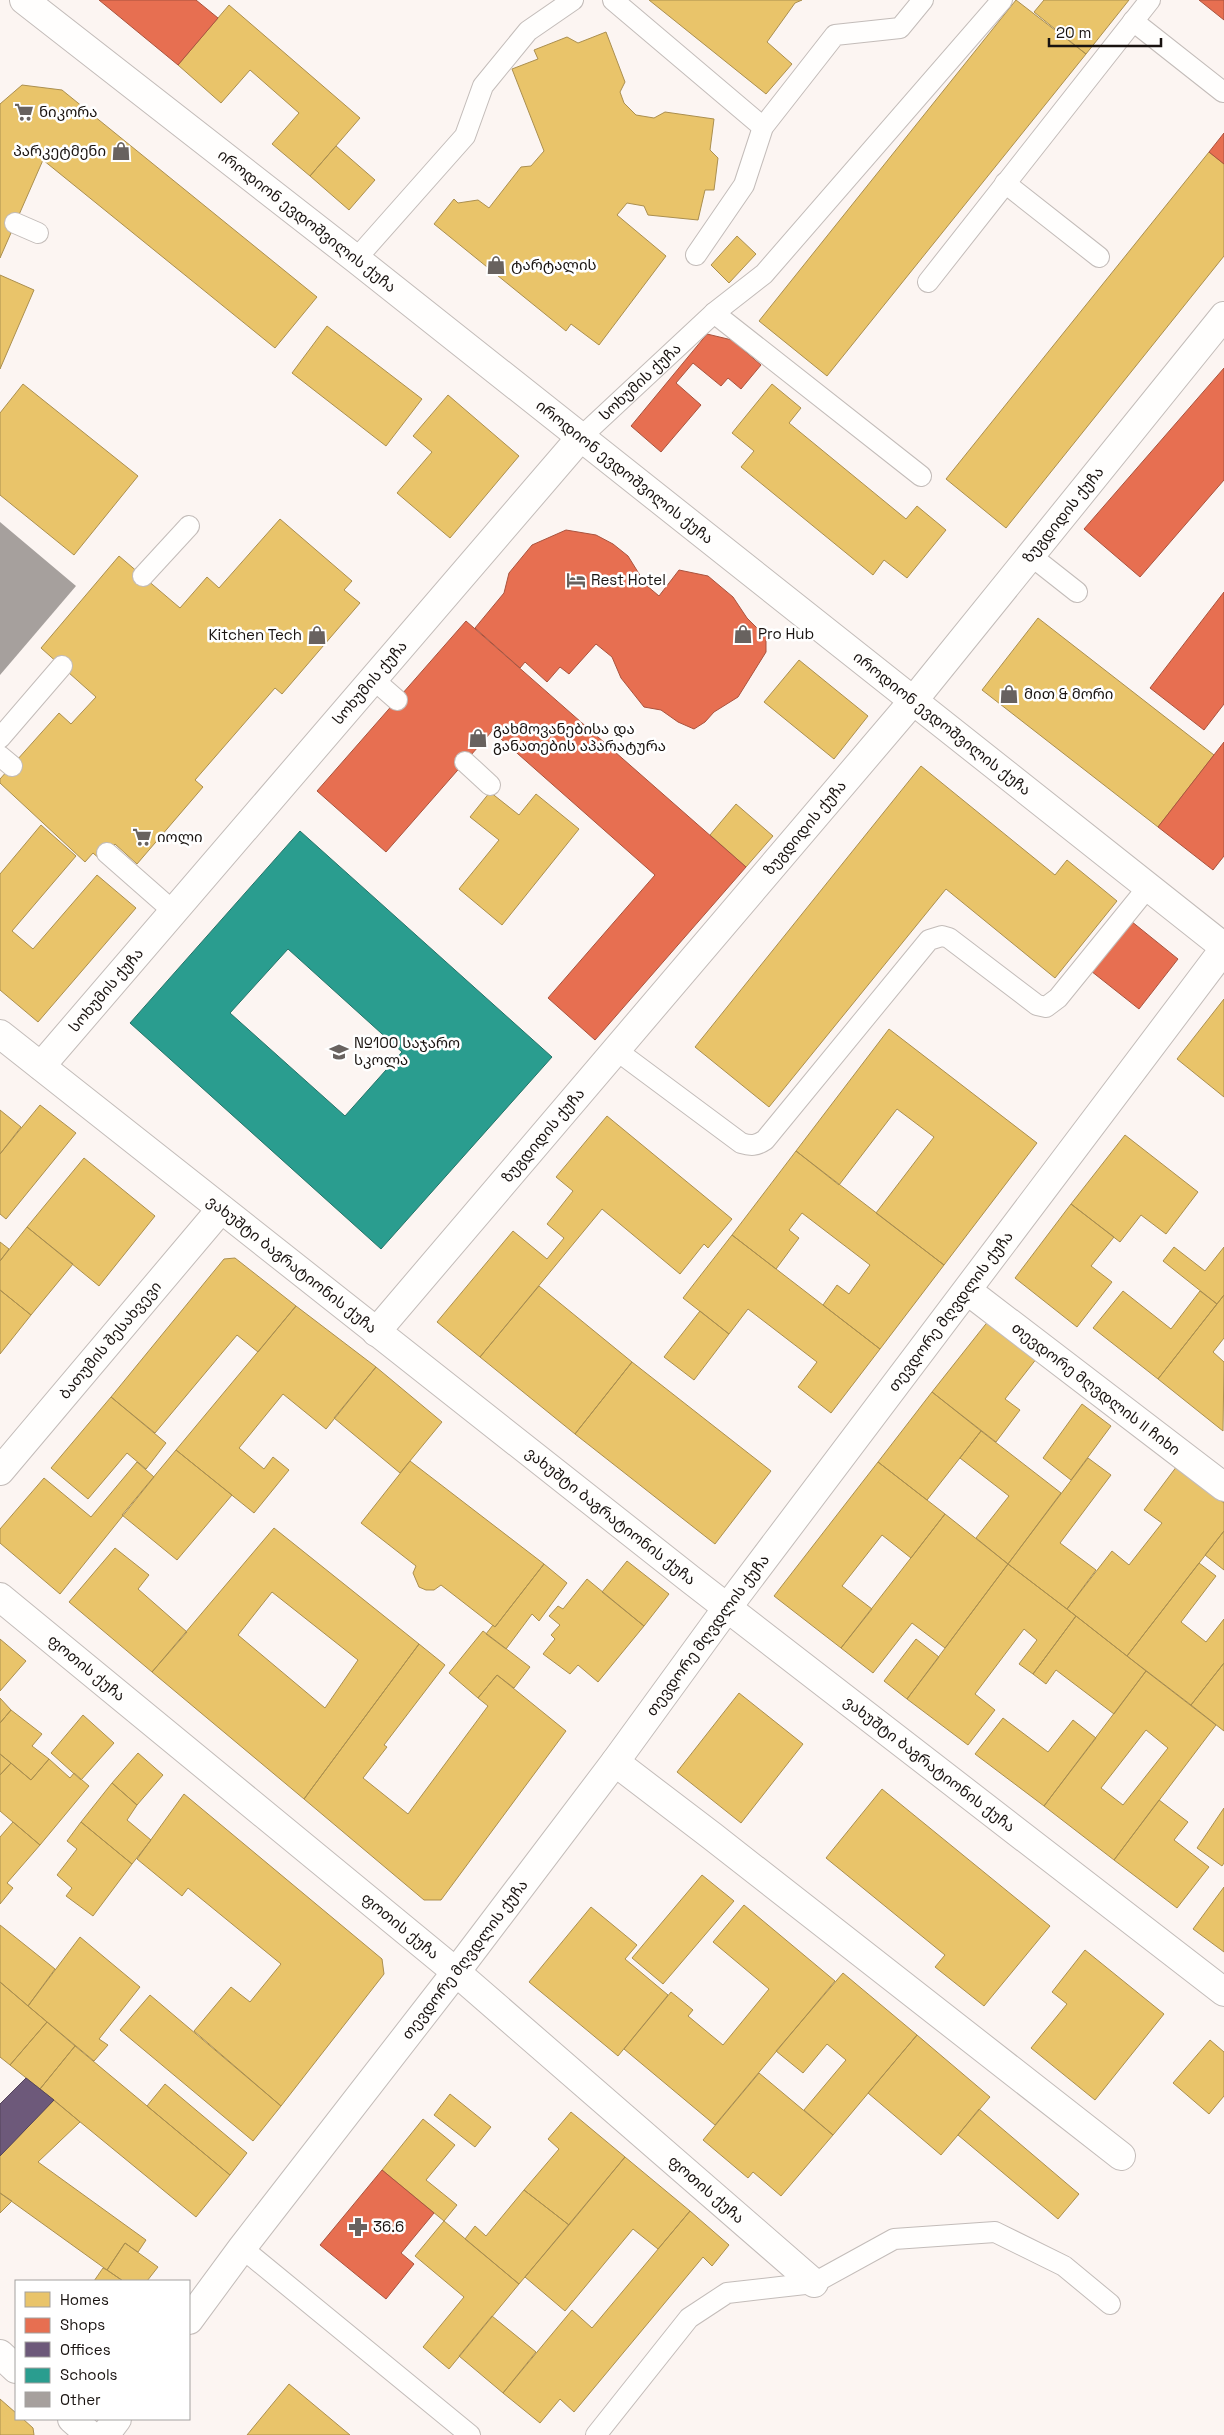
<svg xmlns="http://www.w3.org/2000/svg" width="1224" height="2435" viewBox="0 0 1224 2435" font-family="'Space Grotesk','Noto Sans Georgian',sans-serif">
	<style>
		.homes { fill: #e9c46a; stroke: #ab8f4f; fill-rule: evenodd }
		.shops { fill: #e76f51; stroke: #a9533e }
		.offices { fill: #6d597a; stroke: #54445a }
		.schools { fill: #2a9d8f; stroke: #257469; fill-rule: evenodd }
		.building { fill: #a6a09d }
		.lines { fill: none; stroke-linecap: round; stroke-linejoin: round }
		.lane-casing { stroke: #c3bcb9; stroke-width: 22 }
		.street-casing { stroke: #c3bcb9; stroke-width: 30 }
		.lane { stroke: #fffefd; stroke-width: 20 }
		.street { stroke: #fffefd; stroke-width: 28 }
		.labels { text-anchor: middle; stroke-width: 5; stroke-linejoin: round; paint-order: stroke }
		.poi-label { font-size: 15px; fill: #191310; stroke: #fff; text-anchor: start }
		.street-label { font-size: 15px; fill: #191310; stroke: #fff }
	</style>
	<rect width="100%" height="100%" fill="#fcf5f2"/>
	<path class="homes" d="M649,0h153l-7,3 -28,39 25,22 -26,30z
		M1016,0l70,54 -259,322 -68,-55z
		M1044,0h85l-43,54 -52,-42z
		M229,5l131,113 -50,58 -38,-32 27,-31 -49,-43 -29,33 -43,-38z
		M606,32l19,50 -5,10 4,11 12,12 18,3 11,-6 49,7 -4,31 8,8 -4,32h-9l-7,30 -50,-5 -4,-9 -17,-3 -10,12 49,41 -67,89 -28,-21 -5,7 -132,-107 20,-25 4,4 20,-3 11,8 32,-41 10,-1 13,-15 -32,-82 26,-10 -4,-9 33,-13 11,6z
		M22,85l40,5 255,207 -42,51 -232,-188 -43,98v-154z
		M336,146l39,34 -26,30 -39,-34z
		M1209,152l15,12v92l-218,272 -60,-49z
		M737,236l19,18 -27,29 -18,-18z
		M0,275l34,15 -34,79z
		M327,326l95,73 -36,47 -94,-73z
		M23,384l115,92 -64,79 -74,-60v-82z
		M772,384l29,24 -12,15 117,96 11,-13 29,24 -39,48 -23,-18 -11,15 -132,-108 13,-16 -22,-18z
		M448,395l71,61 -69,82 -53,-45 35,-41 -19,-16z
		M280,519l72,62 -8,9 16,13 -78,91 -7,-6 -80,92 8,7 -66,77 -22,-20 -14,16 -8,-7 -8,9 -85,-79v-4l59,-66 12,11 25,-27 -55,-49 78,-92 61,52 27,-31 12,11z
		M1038,618l176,137 -56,72 -176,-137z
		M799,660l69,56 -34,43 -70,-57z
		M921,766l134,109 12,-15 50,41 -62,77 -109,-89 -177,218 -74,-60z
		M490,792l29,23 17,-21 43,35 -77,96 -43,-36 40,-49 -29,-23z
		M736,804l37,32 -27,31 -36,-32z
		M41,825l35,31 -64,75 21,18 64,-74 39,33 -98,114 -38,-32v-116z
		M1224,999v98l-47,-38z
		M889,1029l148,114 -93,122 -68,-52 58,-76 -37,-28 -58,76 -43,-34z
		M40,1105l36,28 -70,86 -6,-5v-60z
		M0,1110l21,17 -21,27z
		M607,1116l125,103 -24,29 -4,-4 -24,30 -78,-65 -122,148 -43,-35 76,-91 34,28 17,-21 -17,-14 26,-33 -17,-14z
		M1125,1135l73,57 -32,42 -25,-19 -21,27 -49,-38z
		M796,1151l148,114 -64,84 -57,-44 14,-20 12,9 21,-29 -68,-52 -13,17 10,8 -23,31 -44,-34z
		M84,1158l71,58 -56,70 -72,-59z
		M1071,1204l43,33 -23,29 21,16 -35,45 -62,-49z
		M27,1227l46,37 -42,51 -31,-25v-29z
		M732,1235l148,114 -49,64 -33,-26 19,-25 -69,-53 -19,25 -46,-36z
		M0,1242l9,7 -9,12z
		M1174,1247l31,24 19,-24v48l-7,9 -54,-43z
		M235,1258l61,48 -38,46 -21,-17 -82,98 -44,-36 113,-138z
		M539,1286l93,76 -57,72 -95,-77z
		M0,1290l31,25 -31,39z
		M1123,1291l48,38 29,-38 17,13 -59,75 -65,-51z
		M1224,1295v43l-11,14 11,10 -1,69 -65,-52z
		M296,1306l80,61 -50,62 -43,-35 -44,54 25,21 9,-12 16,13 -35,43 -78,-63z
		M700,1311l29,23 -35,46 -30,-23z
		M989,1320l48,38 -32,41 15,11 -24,32 -64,-50z
		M632,1362l139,109 -56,73 -140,-110z
		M376,1367l66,55 -42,51 -66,-55z
		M932,1392l49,39 -54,69 -49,-38z
		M111,1397l55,46 -20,26 -19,-16 -39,46 -37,-31z
		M1082,1404l29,22 -40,54 -28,-22z
		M981,1431l80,62 -53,71 -32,-26 33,-42 -49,-38z
		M176,1450l56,45 -55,65 -55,-45z
		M1088,1458l23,17 -51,68 36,27 -29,39 -59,-45z
		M410,1461l134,103 -49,63 -54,-42 -7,5h-8l-7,-3 -6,-14 3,-7 -55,-43z
		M137,1462l17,15 -94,117 -60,-51v-14l44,-51 47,39z
		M878,1462l67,52 -34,44 -29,-23 -40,51 30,23 -31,39 -67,-52z
		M1177,1466l47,37v28l-97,125 -60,-47 45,-58 17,14 33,-42 -18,-13z
		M945,1514l63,50 -63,84 -33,-25 -39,50 -32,-25z
		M274,1528l145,116 -115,155 -152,-127zM272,1592l86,68 -33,48 -87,-73z
		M1224,1531v39l-19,-15z
		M115,1548l34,27 -11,14 49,43 -35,40 -83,-70z
		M627,1561l42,33 -25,32 -42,-34z
		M1199,1563l17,13 -35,46 25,20 18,-23v44l-33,42 -64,-49z
		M544,1564l23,19 -28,38 -7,-7 -26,35 -20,-15 7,-9 2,2z
		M1008,1564l68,52 -43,58 -14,-10 18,-24 -13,-11 -49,65 20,16 -27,35 -61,-46z
		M587,1579l57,47 -46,56 -20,-17 -8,9 -27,-20 12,-15 -4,-4 9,-10 -11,-9 9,-10 5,3z
		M1076,1616l70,55 -32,43 -58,-44 -10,14 -13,-10z
		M483,1631l47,36 -16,21 -17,-13 -19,23 -29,-25z
		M0,1639l26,22 -26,30z
		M916,1639l23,18 -32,42 -23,-18z
		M419,1644l26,21 -61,80 3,2 -24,31 45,36 80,-108 -10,-8 19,-23 69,56 -125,169h-17l-120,-101z
		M1224,1663v68l-33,-26z
		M1146,1671l70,54 -102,135 -70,-54zM1146,1730l22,18 -45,57 -22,-17z
		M739,1693l64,51 -62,79 -64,-51z
		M0,1698l11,12 -11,13z
		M11,1710l31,24 -10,12 17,13 -18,21 -31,-26v-31z
		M83,1715l31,28 -33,37 -30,-27z
		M1003,1718l45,34 25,-32 23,18 -52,68 -69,-52z
		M138,1753l25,22 -26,30 -25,-22z
		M0,1754l11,9 -11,12z
		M49,1759l21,19 4,-5 15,13 -49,59 -40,-34v-36l11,-12 20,17z
		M112,1783l25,22 -10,15 24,20 -19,24 -51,-42z
		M882,1789l168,137 -66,80 -49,-39 10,-12 -119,-97z
		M184,1794l198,165 2,15 -103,132 -87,-75 37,-44 19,15 31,-38 -93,-76 -6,8 -45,-37z
		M1159,1800l29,22 -14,18 35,27 -32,41 -63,-48z
		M1224,1808v55l-2,3 -25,-18z
		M13,1822l27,23 -33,38 6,5 -13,16v-67z
		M81,1822l51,42 -39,52 -27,-20 6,-8 -15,-13 20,-26 -10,-8z
		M702,1875l32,26 -71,83 -31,-26z
		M1224,1887v65l-31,-23z
		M744,1905l91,76 -120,144 -91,-76 47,-57 22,18 -5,6 35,29 46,-56 -56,-47z
		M591,1907l46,38 -12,14 43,36 -50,61 -89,-74z
		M0,1925l55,44 -27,37 -28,-24z
		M80,1937l60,50 -41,52 9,6 -14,16 -66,-55z
		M1085,1950l79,64 -69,86 -64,-52 36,-44 -15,-12z
		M843,1973l74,62 -84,100 -29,-25 42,-50 -19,-16 -24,29 -27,-22z
		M0,1982l47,40 -37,43 -10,-8z
		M150,1995l131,111 -28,35 -133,-111z
		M47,2022l28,24 -35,43 -30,-24z
		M917,2035l73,62 -49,58 -73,-62z
		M1210,2040l14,12v44l-15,18 -36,-31z
		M75,2046l155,129 -34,42 -156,-128z
		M759,2073l74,62 -52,61 -28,-24 -5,6 -45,-38z
		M165,2084l82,69 -17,22 -83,-69z
		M450,2094l41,33 -16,20 -41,-32z
		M54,2100l26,22 -42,40 108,78 -8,12 -13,-9 -18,27 -107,-77v-37z
		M979,2109l100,85 -21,25 -100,-84z
		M571,2112l54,45 -56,68 -45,-35 35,-41 -11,-10z
		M423,2119l32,26 -29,35 31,25 -13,16 -62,-51z
		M625,2157l65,54 -32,38 -25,-20 -68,82 -40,-34z
		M524,2190l45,35 -50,59 -54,-45 10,-13 11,10z
		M0,2193l12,8 -12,12z
		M690,2211l39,34 -17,21 -9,-9 -129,155 -14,-13 -20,24 -37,-30 69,-83 20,18z
		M444,2221l75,63 -70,85 -26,-22 41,-50 -49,-41z
		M125,2243l33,24 -11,14h-24l-16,-11z
		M103,2268l4,2 16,11h-29z
		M492,2316l44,36 -33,41 -44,-37z
		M289,2384l61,51h-103z
		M0,2399l16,14v6h7l10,9 1,7h-34z"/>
	<path class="shops" d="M99,0h97l22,18 -40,47z
		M1199,0h25v20z
		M1224,133v31l-15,-12z
		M707,334l25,6 29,25 -20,24 -13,-11 -7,8 -28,-23 -17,20 25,22 -40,47 -30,-26z
		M1224,368v112l-84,97 -56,-48z
		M566,530l30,5 17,9 15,12 18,29 13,11 20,-26 29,6 25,21 14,21 19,19v15l-28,45 -24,15 -9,10 -11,7 -16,-7 -17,-12 -17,-3 -23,-29 -9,-21 -16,-13 -27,30 -9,-7 -13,15 -22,-20 -5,6 -45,-40 29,-35 5,-20 23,-28z
		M1224,592v112l-20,26 -54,-42z
		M466,621l280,246 -151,173 -47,-42 107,-123 -163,-144 -106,121 -69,-61z
		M1224,742v114l-11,14 -55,-43z
		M1131,921l47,38 -39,50 -48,-38z
		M382,2170l52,43 -33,40 13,11 -28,35 -66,-54z"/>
	<path class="offices" d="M26,2078l28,22 -54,56v-52z"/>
	<path class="schools" d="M300,831l252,226 -171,192 -251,-226zM288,949l114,103 -57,64 -115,-103z"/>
	<path class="building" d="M0,522l76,64 -76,89z"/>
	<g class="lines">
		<g class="lane-casing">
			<g id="lane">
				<path d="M613,0l150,127"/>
				<path d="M1133,21l90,71"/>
				<path d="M1005,183l94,74"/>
				<path d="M15,223l23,10"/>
				<path d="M696,255l48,-70 19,-58 72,-92 65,-7 23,-28"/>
				<path d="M356,259l109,-123 18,-50 45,-55 45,-31"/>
				<path d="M928,282l222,-282"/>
				<path d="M714,313l207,163"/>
				<path id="s1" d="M581,437l133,-124 50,-39 238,-274"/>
				<path d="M1030,555l47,37"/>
				<path d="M143,576l46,-50"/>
				<path d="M373,679l24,21"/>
				<path d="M0,738l62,-72"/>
				<path d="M0,756l12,10"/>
				<path d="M465,762l25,23"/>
				<path d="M107,853l66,58"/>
				<path d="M616,1050l125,93c10,3 15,3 24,-3l164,-200 13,-4 7,2 88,67 9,2 12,-9 90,-111"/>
				<path d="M242,2248l228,187"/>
				<path d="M596,2435l93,-117 38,-25 87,-10 80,-44 101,-7 69,34 46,38"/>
			</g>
		</g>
		<g class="street-casing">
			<g id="street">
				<path id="s2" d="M24,0l332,259 868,688"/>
				<path id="s3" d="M0,1034l690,545 534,413"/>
				<path id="s4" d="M41,1066l540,-629"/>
				<path id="s5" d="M968,1291l256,196"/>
				<path id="s6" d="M376,1332l537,-631 311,-385"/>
				<path id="s7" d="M0,1471l221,-262"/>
				<path id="s8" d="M0,1597l456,375 358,311"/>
				<path d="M615,1762l97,74 409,320"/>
				<path id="s9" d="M189,2320l53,-72 214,-276 159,-210 112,-154 497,-659"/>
				<path d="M0,2354l16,15"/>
				<path d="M72,2419l18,16"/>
				<path d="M105,2435l12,-16"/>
			</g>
		</g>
		<use href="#lane" class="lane"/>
		<use href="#street" class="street"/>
	</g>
	<defs>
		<g id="supermarket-bare" transform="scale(1.5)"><path d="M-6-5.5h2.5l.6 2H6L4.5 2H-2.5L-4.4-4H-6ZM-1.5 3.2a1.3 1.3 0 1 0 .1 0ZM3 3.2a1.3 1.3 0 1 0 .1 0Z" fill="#68625f" stroke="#fff" stroke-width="2.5" paint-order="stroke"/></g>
		<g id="shop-bare" transform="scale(1.5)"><path d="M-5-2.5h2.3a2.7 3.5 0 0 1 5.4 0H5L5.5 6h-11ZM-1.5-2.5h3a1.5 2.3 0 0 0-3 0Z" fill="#68625f" stroke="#fff" stroke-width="2.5" paint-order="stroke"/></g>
		<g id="hotel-bare" transform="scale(1.5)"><path d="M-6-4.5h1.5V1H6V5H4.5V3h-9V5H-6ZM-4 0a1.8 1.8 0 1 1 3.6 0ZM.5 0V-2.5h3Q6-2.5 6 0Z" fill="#68625f" stroke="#fff" stroke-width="2.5" paint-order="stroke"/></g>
		<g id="school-bare" transform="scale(1.5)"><path d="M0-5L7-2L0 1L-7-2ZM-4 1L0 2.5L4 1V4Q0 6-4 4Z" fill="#68625f" stroke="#fff" stroke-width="2.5" paint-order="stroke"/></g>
		<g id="pharmacy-bare" transform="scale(1.5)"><path d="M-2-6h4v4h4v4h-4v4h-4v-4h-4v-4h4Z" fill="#68625f" stroke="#fff" stroke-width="2.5" paint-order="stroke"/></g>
	</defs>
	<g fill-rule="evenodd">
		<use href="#supermarket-bare" x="24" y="112"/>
		<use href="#shop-bare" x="121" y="151"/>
		<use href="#shop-bare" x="496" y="265"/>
		<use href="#hotel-bare" x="576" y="580"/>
		<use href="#shop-bare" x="743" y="634"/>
		<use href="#shop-bare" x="317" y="635"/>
		<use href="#shop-bare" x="1009" y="694"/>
		<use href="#shop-bare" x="478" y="738"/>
		<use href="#supermarket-bare" x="142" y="837"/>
		<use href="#school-bare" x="339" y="1052"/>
		<use href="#pharmacy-bare" x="358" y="2227"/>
	</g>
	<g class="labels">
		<g class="poi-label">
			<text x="39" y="117">ნიკორა</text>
			<text x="106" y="156" text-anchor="end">პარკეტმენი</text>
			<text x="511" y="270">ტარტალის</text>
			<text x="591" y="585">Rest Hotel</text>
			<text x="758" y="639">Pro Hub</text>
			<text x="302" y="640" text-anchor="end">Kitchen Tech</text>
			<text x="1024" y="699">მით &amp; მორი</text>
			<text x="493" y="734">გახმოვანებისა და<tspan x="493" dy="17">განათების აპარატურა</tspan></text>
			<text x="157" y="842">იოლი</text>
			<text x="354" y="1048">№100 საჯარო<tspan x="354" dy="17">სკოლა</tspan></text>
			<text x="373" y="2232">36.6</text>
		</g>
		<g class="street-label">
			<text dy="5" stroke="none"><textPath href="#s2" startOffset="359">იროდიონ ევდოშვილის ქუჩა</textPath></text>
			<text dy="5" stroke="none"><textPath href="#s1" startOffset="81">სოხუმის ქუჩა</textPath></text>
			<text dy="5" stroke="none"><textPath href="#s2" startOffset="764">იროდიონ ევდოშვილის ქუჩა</textPath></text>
			<text dy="5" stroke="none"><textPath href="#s6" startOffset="1068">ზუგდიდის ქუჩა</textPath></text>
			<text dy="5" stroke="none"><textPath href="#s4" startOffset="505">სოხუმის ქუჩა</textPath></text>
			<text dy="5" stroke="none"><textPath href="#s2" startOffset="1169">იროდიონ ევდოშვილის ქუჩა</textPath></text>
			<text dy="5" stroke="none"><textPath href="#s6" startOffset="662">ზუგდიდის ქუჩა</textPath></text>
			<text dy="5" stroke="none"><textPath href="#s4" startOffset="100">სოხუმის ქუჩა</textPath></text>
			<text dy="5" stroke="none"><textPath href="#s6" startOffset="258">ზუგდიდის ქუჩა</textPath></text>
			<text dy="5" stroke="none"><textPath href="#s3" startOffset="372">ვახუშტი ბაგრატიონის ქუჩა</textPath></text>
			<text dy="5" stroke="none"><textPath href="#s9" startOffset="1264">თევდორე მღვდლის ქუჩა</textPath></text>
			<text dy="5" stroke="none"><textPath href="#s7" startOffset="171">ბათუმის შესახვევი</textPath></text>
			<text dy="5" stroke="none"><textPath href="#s5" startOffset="161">თევდორე მღვდლის II ჩიხი</textPath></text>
			<text dy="5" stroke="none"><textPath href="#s3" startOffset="778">ვახუშტი ბაგრატიონის ქუჩა</textPath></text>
			<text dy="5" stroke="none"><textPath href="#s9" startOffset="859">თევდორე მღვდლის ქუჩა</textPath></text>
			<text dy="5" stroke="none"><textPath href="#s8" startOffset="112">ფოთის ქუჩა</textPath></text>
			<text dy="5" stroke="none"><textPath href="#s3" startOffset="1182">ვახუშტი ბაგრატიონის ქუჩა</textPath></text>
			<text dy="5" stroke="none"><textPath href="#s8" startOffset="518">ფოთის ქუჩა</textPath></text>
			<text dy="5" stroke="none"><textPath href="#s9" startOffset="454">თევდორე მღვდლის ქუჩა</textPath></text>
			<text dy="5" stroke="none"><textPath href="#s8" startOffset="922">ფოთის ქუჩა</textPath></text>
		</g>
	</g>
	<rect x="15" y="2280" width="175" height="140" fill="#ffffff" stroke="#a3a19f"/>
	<rect x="25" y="2292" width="25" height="15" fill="#e9c46a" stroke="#a3a19f"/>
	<text x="60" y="2305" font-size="15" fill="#191310">Homes</text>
	<rect x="25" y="2318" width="25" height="15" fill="#e76f51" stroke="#a3a19f"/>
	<text x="60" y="2330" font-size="15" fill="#191310">Shops</text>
	<rect x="25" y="2342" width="25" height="15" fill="#6d597a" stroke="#a3a19f"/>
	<text x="60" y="2355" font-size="15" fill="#191310">Offices</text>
	<rect x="25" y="2368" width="25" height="15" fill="#2a9d8f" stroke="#a3a19f"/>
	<text x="60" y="2380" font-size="15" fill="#191310">Schools</text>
	<rect x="25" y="2392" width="25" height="15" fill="#a6a09d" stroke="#a3a19f"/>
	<text x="60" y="2405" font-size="15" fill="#191310">Other</text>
	<path d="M1049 38v8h112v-8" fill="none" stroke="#191310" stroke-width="2.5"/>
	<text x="1056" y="38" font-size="15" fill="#191310" stroke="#ffffff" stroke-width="4" paint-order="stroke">20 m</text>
</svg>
